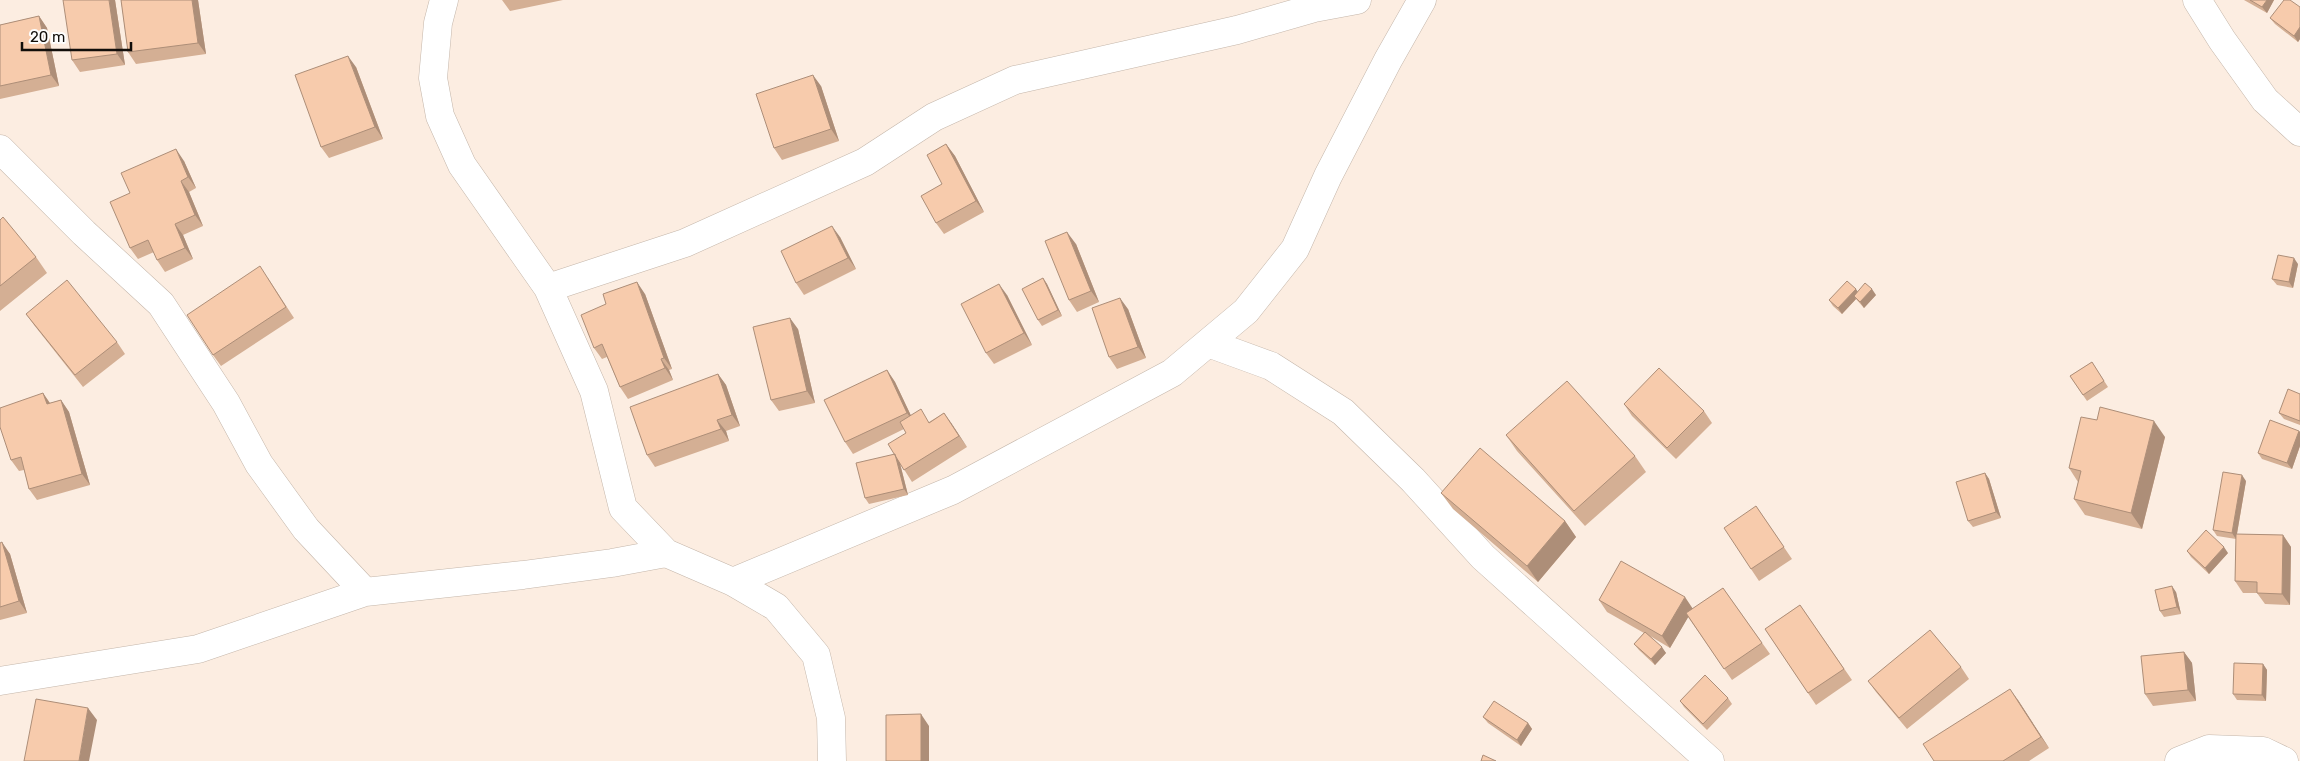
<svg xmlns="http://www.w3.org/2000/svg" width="2300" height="761" viewBox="0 0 2300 761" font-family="Rubik,sans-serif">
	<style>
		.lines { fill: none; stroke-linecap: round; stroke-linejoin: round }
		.minor-casing { stroke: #c4b6aa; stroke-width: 29 }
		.minor { stroke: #fff; stroke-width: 28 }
		.wall { fill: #d4af94 }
		.shaded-wall { fill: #ad8e78 }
		.building { fill: #f7cbac; stroke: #ad8e78 }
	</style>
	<rect width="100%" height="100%" fill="#fcede1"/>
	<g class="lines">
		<g class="minor-casing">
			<path id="minor" d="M444,0l-6,23 -5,55 7,38 22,49 86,123 46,103 29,117 43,45 67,29 43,25 40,48 15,63 1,43
				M2197,0l25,40 43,60 35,32
				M0,149l84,84 77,71 65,99 33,61 47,65 59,63
				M548,288l137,-45 180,-81 69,-45 81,-37 222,-50 77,-22 43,-8
				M1208,343l63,23 72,46 70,68 70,77 227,204
				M733,582l220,-92 219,-117 74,-62 49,-62 33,-73 60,-116 34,-60
				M0,681l198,-32 167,-57 158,-17 89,-12 54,-10
				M2179,761l30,-12 54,2 21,10"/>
		</g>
		<use href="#minor" class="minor"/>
	</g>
	<path class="wall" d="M115,0l10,65 -45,7 -8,-12z
		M121,0h77l8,54 -70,10 -8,-12z
		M502,0h61l-53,11z
		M2244,0h30l-7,13z
		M2300,7v32l-2,3 -23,-18 -5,-6z
		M39,16l8,12 12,58 -59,13v-74z
		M356,67l27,72 -54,19 -8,-11z
		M821,86l18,55 -57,19 -8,-12z
		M946,144l9,12 29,56 -40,22 -8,-11 6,-39z
		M184,161l12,27 -7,4 14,34 -20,9 10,24 -28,13 -8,-12 -3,-8 -16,7 -8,-11v-55z
		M0,220l36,37 11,16 -47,38z
		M840,237l16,32 -52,26 -8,-12z
		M1076,244l23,58 -22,10 -8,-12z
		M2298,264l-5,24 -16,-3 -5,-6z
		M268,278l26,40 -73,48 -8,-11z
		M1043,278l4,6 15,32 -20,10 -4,-6z
		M1857,292l19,3 -12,13 -8,-9 -14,15 -9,-8 -4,-6z
		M645,294l27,75 -3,1 4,10 -45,19 -8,-12 -13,-30 -5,2 -8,-11z
		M1007,295l25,50 -38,19 -8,-11z
		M1128,309l18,49 -29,11 -8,-12z
		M26,314l91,28 8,12 -42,33 -49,-62z
		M798,329l17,74 -36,8 -8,-11z
		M2092,362l16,25 -21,14 -17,-25z
		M887,370l8,12 16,34 18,6 15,-9 23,34 -55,35 -12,-19 8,32 -39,9 -4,-6 29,-44 12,-21 -2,-4 -51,25 -8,-12z
		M718,374l8,11 14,41 -14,5 3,10 -74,26 -8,-12z
		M43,393l7,10 11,-3 8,12 21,73 -53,15 -8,-11 -5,-19 -5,1 -8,-11z
		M2300,394v31l-16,-6 -5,-6z
		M1624,404l80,7 8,12 -36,36 -44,-43z
		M2097,420l68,17 -23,92 -57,-14 -11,-16 4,-17 -9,-14z
		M2299,431l1,1v14l-8,23 -30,-10 -4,-6z
		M1506,435l129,21 11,16 -61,54 -68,-75z
		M1985,473l4,6 12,39 -28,9 -5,-6z
		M2246,481l-9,53 46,1 8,12 -1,58 -25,-1 -8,-11h-14l-8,-12 1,-42 -19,-3 -4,-6z
		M1441,493l124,28 11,16 -38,45 -85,-73z
		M1756,506l36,53 -33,22 -8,-12z
		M0,543l10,11 17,59 -27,7z
		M2187,551l41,2 -19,21 -18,-17z
		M1723,588l47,66 -38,26 -44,-63 -18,31 -20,-12 16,17 -11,12 -16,-15 -5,-6 10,-11 -37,-21 -8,-12 94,9z
		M2176,592l5,22 -17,3 -4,-6z
		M1800,605l52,75 -36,25 -51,-76z
		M2184,652l8,11 4,38 -43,5 -8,-12z
		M2263,664l4,6 -1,31 -29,-1 -4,-6z
		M1961,667l8,12 -62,50 -31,-37 -8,-11z
		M1728,698l4,6 -25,26 -23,-23 -4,-6z
		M2018,700l31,48 -20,13h-95z
		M1483,717l45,6 4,6 -11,17 -33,-23z"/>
	<path class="shaded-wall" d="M109,0h6l10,65 -8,-11z
		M192,0h6l8,54 -8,-11z
		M2267,0h7l-7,13 -5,-6z
		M39,16l8,12 12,58 -8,-11z
		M2300,27v12l-2,3 -4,-6z
		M348,56l8,11 27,72 -8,-12z
		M813,75l8,11 18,55 -8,-12z
		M946,144l9,12 29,56 -8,-11z
		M176,149l8,12 12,27 -8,-11z
		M181,181l8,11 14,34 -8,-11z
		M175,224l8,11 10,24 -8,-11z
		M832,226l8,11 16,32 -8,-11z
		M1067,232l9,12 23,58 -8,-11z
		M2294,258l4,6 -5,24 -4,-6z
		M1043,278l4,6 15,32 -4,-6z
		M637,282l8,12 27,75 -8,-11z
		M999,284l8,11 25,50 -8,-12z
		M1856,289l4,6 -6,1 2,3 -14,15 -4,-6z
		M1872,289l4,6 -12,13 -4,-6z
		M1120,298l8,11 18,49 -8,-11z
		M790,318l8,11 17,74 -8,-12z
		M661,359l8,11 4,10 -8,-12z
		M887,370l8,12 20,42 -8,-11z
		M718,374l8,11 14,41 -8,-11z
		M43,393l8,12 -4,-1z
		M61,400l8,12 21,73 -8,-11z
		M944,413l8,11 15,23 -8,-11z
		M717,420l9,11 3,10 -8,-12z
		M2154,421l11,16 -23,92 -11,-16z
		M2299,431l1,1v14l-8,23 -5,-6z
		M895,454l4,6 9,35 -4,-6z
		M1985,473l4,6 12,39 -5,-6z
		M2242,475l4,6 -10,58 -4,-6z
		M1565,521l11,16 -38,45 -11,-16z
		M2283,535l8,12 -1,58 -8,-11z
		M2,542l8,12 17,59 -8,-12z
		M2224,547l4,6 -19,21 -4,-6z
		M2172,586l4,6 5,22 -4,-7z
		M1685,597l8,12 -23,39 -8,-12z
		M1662,647l4,6 -11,12 -4,-6z
		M2184,652l8,11 4,38 -8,-11z
		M2263,664l4,6 -1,31 -4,-6z
		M2010,689l8,11 31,48 -8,-11z
		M88,708l9,12 -8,41h-10z
		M921,714l8,12v35h-8z
		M1528,723l4,6 -11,17 -4,-6z"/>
	<path class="building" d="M63,0h46l8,54 -45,6z
		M121,0h71l6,43 -70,9z
		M2250,0h17l-5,7z
		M2284,0h6l10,7v20l-6,9 -24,-18z
		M39,16l12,59 -51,11v-61z
		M348,56l27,71 -54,20 -26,-72z
		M813,75l18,54 -57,19 -18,-54z
		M946,144l30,57 -40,22 -15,-27 21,-12 -15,-29z
		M176,149l12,28 -7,4 14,34 -20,9 10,24 -28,12 -9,-20 -18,8 -20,-46 20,-9 -9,-20z
		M3,217l33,40 -36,29v-66z
		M832,226l16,32 -52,25 -15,-32z
		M1067,232l24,59 -22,9 -24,-59z
		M2278,255l16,3 -5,24 -17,-3z
		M260,266l26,41 -73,48 -26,-40z
		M1043,278l15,32 -20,10 -16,-31z
		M67,280l50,62 -42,33 -49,-61z
		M1847,281l9,8 -18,19 -9,-8z
		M637,282l27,76 -3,1 4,9 -45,19 -18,-43 -8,4 -13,-33 25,-11 -3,-10z
		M1865,283l7,6 -12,13 -6,-6z
		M999,284l25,49 -38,20 -25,-49z
		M1120,298l18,49 -29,10 -17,-49z
		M790,318l17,73 -36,9 -18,-73z
		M2092,362l12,19 -21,14 -13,-19z
		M1659,368l45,43 -37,37 -43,-44z
		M887,370l20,43 -62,29 -21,-42z
		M718,374l14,41 -15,5 4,9 -74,26 -17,-48z
		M1567,381l68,75 -61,55 -68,-76z
		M2288,389l12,5v27l-21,-8z
		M43,393l4,11 14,-4 21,74 -53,15 -8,-32 -10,3 -11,-33v-19z
		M2100,407l54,14 -23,92 -57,-14 7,-28 -12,-3 12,-51 16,3z
		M921,409l8,14 15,-10 15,23 -55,34 -16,-26 18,-11 -6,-11z
		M2270,420l29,11 -12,32 -29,-10z
		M1480,448l85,73 -38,45 -86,-73z
		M895,454l9,35 -39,9 -9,-35z
		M2223,472l19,3 -10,58 -19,-3z
		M1985,473l11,39 -28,9 -12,-39z
		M1756,506l28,41 -33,22 -27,-41z
		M2206,530l18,17 -19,21 -18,-17z
		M2236,534l47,1 -1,59 -25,-1v-11l-22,-1z
		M2,542l17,59 -19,6v-64z
		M1621,561l64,36 -23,39 -63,-36z
		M2172,586l5,21 -17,4 -5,-21z
		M1723,588l39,55 -38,26 -38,-56z
		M1800,605l44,64 -36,24 -43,-64z
		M1930,630l31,37 -62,51 -31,-37z
		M1645,632l17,15 -11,12 -17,-15z
		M2184,652l4,38 -43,4 -4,-38z
		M2234,663l29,1 -1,31 -29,-1z
		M1705,675l23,23 -25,26 -23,-23z
		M2010,689l31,48 -38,24h-69l-11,-17z
		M36,699l52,9 -9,53h-55z
		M1494,701l34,22 -11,17 -34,-23z
		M921,714v47h-35v-46z
		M1483,755l13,6h-15z"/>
	<path d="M22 42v8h109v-8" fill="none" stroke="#120e0a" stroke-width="2.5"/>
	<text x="30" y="42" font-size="15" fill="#120e0a" stroke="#fdfdfd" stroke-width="4" paint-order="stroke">20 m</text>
</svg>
